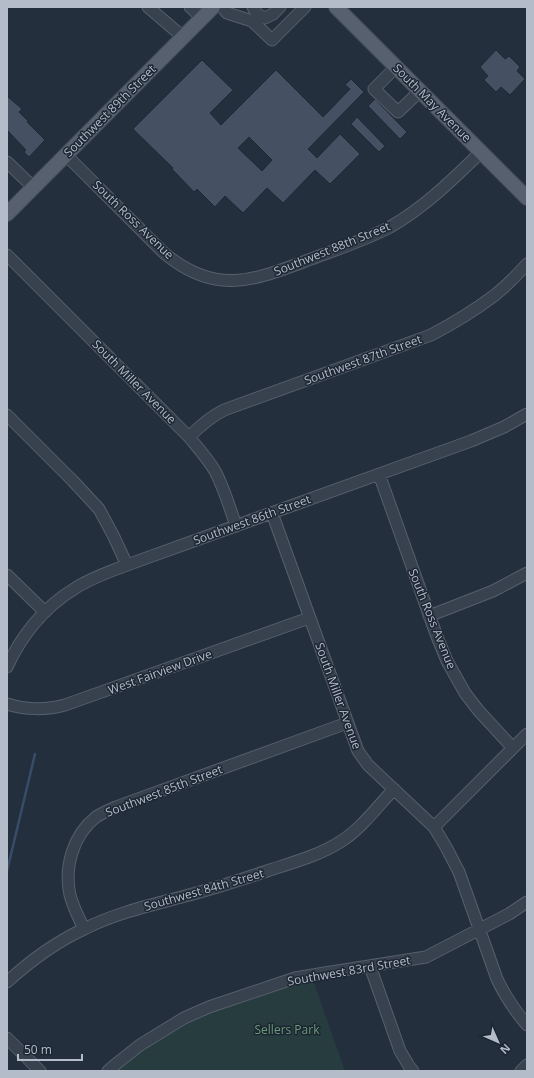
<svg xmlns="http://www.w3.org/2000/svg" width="534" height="1078" viewBox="0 0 534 1078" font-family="'Open Sans',sans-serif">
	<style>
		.green { fill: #263c3f }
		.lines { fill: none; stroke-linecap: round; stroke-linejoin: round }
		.stream { stroke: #394c67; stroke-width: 2.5 }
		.building { fill: #455162; stroke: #1f2835; fill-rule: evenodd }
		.minor-casing { stroke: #565f6c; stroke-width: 13 }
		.major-casing { stroke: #414a57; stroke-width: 16 }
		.minor { stroke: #38414e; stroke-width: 11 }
		.major { stroke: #56606e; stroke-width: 14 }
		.labels { text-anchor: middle; stroke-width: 3; stroke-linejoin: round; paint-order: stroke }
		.street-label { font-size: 12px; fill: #b4bcc9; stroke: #1d2633 }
		.park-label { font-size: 12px; fill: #6b9a76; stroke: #1d2633 }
	</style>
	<rect width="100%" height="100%" fill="#242f3e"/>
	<path class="green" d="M313,980l32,91h-229l18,-15 48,-31 26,-12 84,-28z"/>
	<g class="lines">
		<path class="stream" d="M7,871l28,-117"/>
	</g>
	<path class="building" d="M496,50l9,9 4,-3 11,11 -3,4 8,8 -15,16 -9,-8 -5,5 -12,-12 4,-4 -8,-9z
		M202,60l31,30 -23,23 11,12 55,-55 47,47 27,-28 -5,-4 6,-6 13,13 -56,57 9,9 23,-24 20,20 -30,30 -15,-14 -32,33 -16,-15 -24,25 -18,-17 -10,11 -18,-18 -3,3 -22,-23 1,-1 -40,-39zM249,137l23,23 -10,11 -24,-23z
		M7,96l15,13 -3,3 9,9 -1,1 18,18 -16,17 -5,-5 2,-2 -19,-20z
		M375,99l32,33 -7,7 -32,-33z
		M357,117l28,29 -6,6 -28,-28z"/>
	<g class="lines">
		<g class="minor-casing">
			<path id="minor" d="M148,7l35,30
				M190,7l12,11
				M222,7l5,6 25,8 20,19 33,-33
				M253,7l4,7 8,4 8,-4 7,-7
				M396,67l-22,22 24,23 22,-21
				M66,155l98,98c53,44 90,27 147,6 27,-10 54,-19 79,-32 35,-20 62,-47 91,-75
				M7,162l26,25
				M7,255l182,182c9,11 19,22 26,34 9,17 15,37 21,55
				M7,415l66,66 26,28 14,26 14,30
				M189,437c11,-11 21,-20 35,-27l207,-75c23,-12 44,-25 64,-40 11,-9 22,-20 32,-31
				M379,474l57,160 11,27 18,32 13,17 35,38
				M272,513l86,238 10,14 66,62 12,20 13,25 38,107c8,17 18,32 30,46
				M7,575l38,37
				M429,616l64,-25 34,-18
				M7,667c14,-31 37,-60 67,-78 16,-11 35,-17 53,-24l344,-124 33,-14 23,-13
				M7,704c18,6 40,6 58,1l244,-87
				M434,827l93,-93
				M84,929c-5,-11 -11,-22 -14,-34 -6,-28 3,-60 26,-78 6,-4 13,-7 20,-10l231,-84
				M370,966l30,85 9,15 4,5
				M7,982c23,-21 49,-40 77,-53 32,-16 67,-24 101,-33 28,-7 55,-16 82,-25 24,-8 51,-15 73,-29 21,-13 37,-35 54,-53
				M7,1038l33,33
				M108,1071l8,-7 24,-19 44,-27 25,-11 86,-29 30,-5 101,-16 83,-43 18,-12
				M521,1071l6,-6"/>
		</g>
		<g class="major-casing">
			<path id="major" d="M336,7l191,191
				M7,214l206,-207"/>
		</g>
		<use href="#minor" class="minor"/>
		<use href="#major" class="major"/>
	</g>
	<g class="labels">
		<g class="street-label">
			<text transform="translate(432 103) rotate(45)" y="4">South May Avenue</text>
			<text transform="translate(110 111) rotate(-45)" y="4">Southwest 89th Street</text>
			<text transform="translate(133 220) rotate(44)" y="4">South Ross Avenue</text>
			<text transform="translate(332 249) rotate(-22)" y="4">Southwest 88th Street</text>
			<text transform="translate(363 360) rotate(-20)" y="4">Southwest 87th Street</text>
			<text transform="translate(134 382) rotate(45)" y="4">South Miller Avenue</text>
			<text transform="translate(252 520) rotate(-20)" y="4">Southwest 86th Street</text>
			<text transform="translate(432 619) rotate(68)" y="4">South Ross Avenue</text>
			<text transform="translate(160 672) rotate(-20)" y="4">West Fairview Drive</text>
			<text transform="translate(338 696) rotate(70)" y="4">South Miller Avenue</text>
			<text transform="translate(164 791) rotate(-21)" y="4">Southwest 85th Street</text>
			<text transform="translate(204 890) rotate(-16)" y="4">Southwest 84th Street</text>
			<text transform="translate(349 971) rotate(-10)" y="4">Southwest 83rd Street</text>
		</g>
		<g class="park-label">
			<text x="287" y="1034">Sellers Park</text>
		</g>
	</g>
	<rect width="534" height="1078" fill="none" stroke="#b4bcc9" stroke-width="16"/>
	<g transform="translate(498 1042) rotate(135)" stroke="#1d2633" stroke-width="3" paint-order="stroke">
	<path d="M0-3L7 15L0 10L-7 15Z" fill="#b4bcc9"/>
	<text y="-6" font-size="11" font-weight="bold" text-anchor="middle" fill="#b4bcc9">N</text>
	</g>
	<path d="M18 1054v6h64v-6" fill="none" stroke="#b4bcc9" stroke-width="2"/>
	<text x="24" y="1054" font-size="12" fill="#b4bcc9" stroke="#1d2633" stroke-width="3" paint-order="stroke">50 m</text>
</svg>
